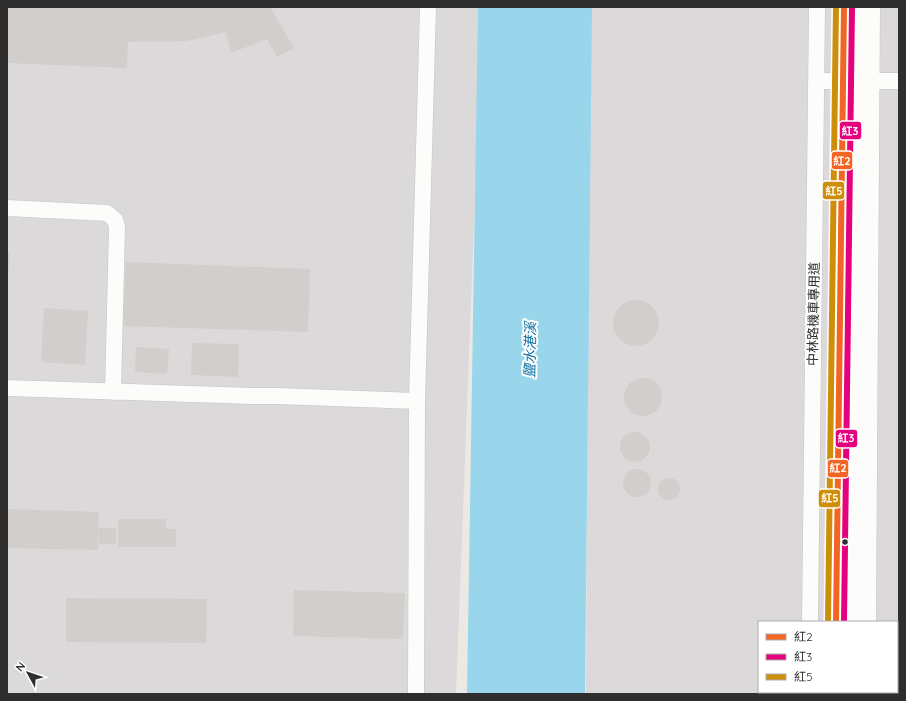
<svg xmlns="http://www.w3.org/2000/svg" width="906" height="701" viewBox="0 0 906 701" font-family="Quicksand,'Noto Sans TC',sans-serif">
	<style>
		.industrial { fill: #dcd9db; fill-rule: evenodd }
		.water { fill: #99d6ec }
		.building { fill: #d1cecb }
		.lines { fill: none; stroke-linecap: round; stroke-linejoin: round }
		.minor-casing { stroke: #c5c4c5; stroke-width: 17 }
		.minor { stroke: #fcfcfb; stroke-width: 16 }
		.bus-1-casing { stroke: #fff; stroke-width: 9 }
		.bus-2-casing { stroke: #fff; stroke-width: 9 }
		.bus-3-casing { stroke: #fff; stroke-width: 9 }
		.bus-1 { stroke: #f26522; stroke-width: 6 }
		.bus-2 { stroke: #e5007d; stroke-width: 6 }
		.bus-3 { stroke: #cf8e09; stroke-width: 6 }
		.bus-dot { fill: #2e2e2e; stroke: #fff; stroke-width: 1.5 }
		.labels { text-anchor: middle; stroke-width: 4; stroke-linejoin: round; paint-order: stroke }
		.street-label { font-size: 13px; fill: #2e2e2e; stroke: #fff }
		.water-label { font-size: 14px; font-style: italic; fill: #0d6fa3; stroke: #fff }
		.line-badge { stroke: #fff; stroke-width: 1.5 }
		.badge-label { font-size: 11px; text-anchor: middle; font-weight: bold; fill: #fff }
	</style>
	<rect width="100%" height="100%" fill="#ece8e4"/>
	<path class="industrial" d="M7,7h474v32l-25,655h-449z
		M590,7h309v687h-313zM759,622h138v70h-138z"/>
	<path class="water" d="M478,7h114l-7,687h-118z"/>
	<path class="building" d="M7,7h263l24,41 -17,9 -10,-18 -36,14 -5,-21 -39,9 -59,1 -1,26 -120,-5z
		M7,253l3,1 -2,25h-1z
		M126,262l184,7 -2,63 -185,-6z
		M613 323a23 23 0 1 1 46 0a23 23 0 1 1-46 0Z
		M44,308l44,3 -3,54 -44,-3z
		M192,343l47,1 -1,33 -47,-2z
		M136,347l33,2 -2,25 -32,-2z
		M624 397a19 19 0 1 1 38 0a19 19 0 1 1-38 0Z
		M620 447a15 15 0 1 1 30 0a15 15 0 1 1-30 0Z
		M623 483a14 14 0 1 1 28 0a14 14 0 1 1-28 0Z
		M658 489a11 11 0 1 1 22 0a11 11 0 1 1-22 0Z
		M7,509l92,3 -1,38 -91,-2z
		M118,519h48v10h10v18h-58z
		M99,528h17v16h-17z
		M294,590l111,3 -2,46 -110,-3z
		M66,598l141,1 -1,44 -140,-1z"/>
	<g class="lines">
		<g class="minor-casing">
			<path id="minor" d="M816,81h83
				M7,208l100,5 8,7 2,7 -4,165
				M7,388l245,8h25l140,5
				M810,622l7,-615
				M836,622l8,-615
				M854,622l7,-615
				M868,622l4,-615
				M416,694l1,-293 11,-394
				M809,694v-2
				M835,694v-2
				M853,694v-2
				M867,694v-2"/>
		</g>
		<use href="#minor" class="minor"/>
		<g class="bus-1-casing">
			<path id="bus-1" d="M836,622l8,-615"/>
		</g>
		<g class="bus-2-casing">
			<path id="bus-2" d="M844,622l8,-615"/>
		</g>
		<g class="bus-3-casing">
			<path id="bus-3" d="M828,622l8,-615"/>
		</g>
		<use href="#bus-1" class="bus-1"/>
		<use href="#bus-2" class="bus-2"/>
		<use href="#bus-3" class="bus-3"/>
	</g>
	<circle class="bus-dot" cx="845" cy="542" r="3.5"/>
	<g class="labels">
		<g class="street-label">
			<text transform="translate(813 314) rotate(-89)" y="5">中林路機車專用道</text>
		</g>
		<g class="water-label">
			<text transform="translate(530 350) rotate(-89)" y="5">鹽水港溪</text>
		</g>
	</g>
	<g class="line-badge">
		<rect x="839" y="121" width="23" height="19" rx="4" fill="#e5007d"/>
		<rect x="831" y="151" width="22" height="19" rx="4" fill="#f26522"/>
		<rect x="822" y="181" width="23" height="19" rx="4" fill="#cf8e09"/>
		<rect x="835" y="429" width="23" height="19" rx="4" fill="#e5007d"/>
		<rect x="827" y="459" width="22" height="19" rx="4" fill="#f26522"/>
		<rect x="818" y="489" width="23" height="19" rx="4" fill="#cf8e09"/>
	</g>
	<g class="badge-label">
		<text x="850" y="135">紅3</text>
		<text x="842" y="165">紅2</text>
		<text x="834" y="195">紅5</text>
		<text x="846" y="442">紅3</text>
		<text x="838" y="472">紅2</text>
		<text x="830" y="502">紅5</text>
	</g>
	<rect width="906" height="701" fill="none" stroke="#2e2e2e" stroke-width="16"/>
	<rect x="758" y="621" width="140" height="72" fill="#ffffff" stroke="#ababab"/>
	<rect x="766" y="634" width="20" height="6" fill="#f26522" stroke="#ababab"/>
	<text x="794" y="641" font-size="12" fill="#2e2e2e">紅2</text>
	<rect x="766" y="654" width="20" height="6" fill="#e5007d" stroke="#ababab"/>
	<text x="794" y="661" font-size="12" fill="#2e2e2e">紅3</text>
	<rect x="766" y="674" width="20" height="6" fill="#cf8e09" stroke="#ababab"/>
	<text x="794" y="681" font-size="12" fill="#2e2e2e">紅5</text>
	<g transform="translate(28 673) rotate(310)" stroke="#ffffff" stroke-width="3" paint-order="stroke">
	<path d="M0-3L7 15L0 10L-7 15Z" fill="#2e2e2e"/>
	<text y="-6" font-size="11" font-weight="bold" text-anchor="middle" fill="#2e2e2e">N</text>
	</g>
</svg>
